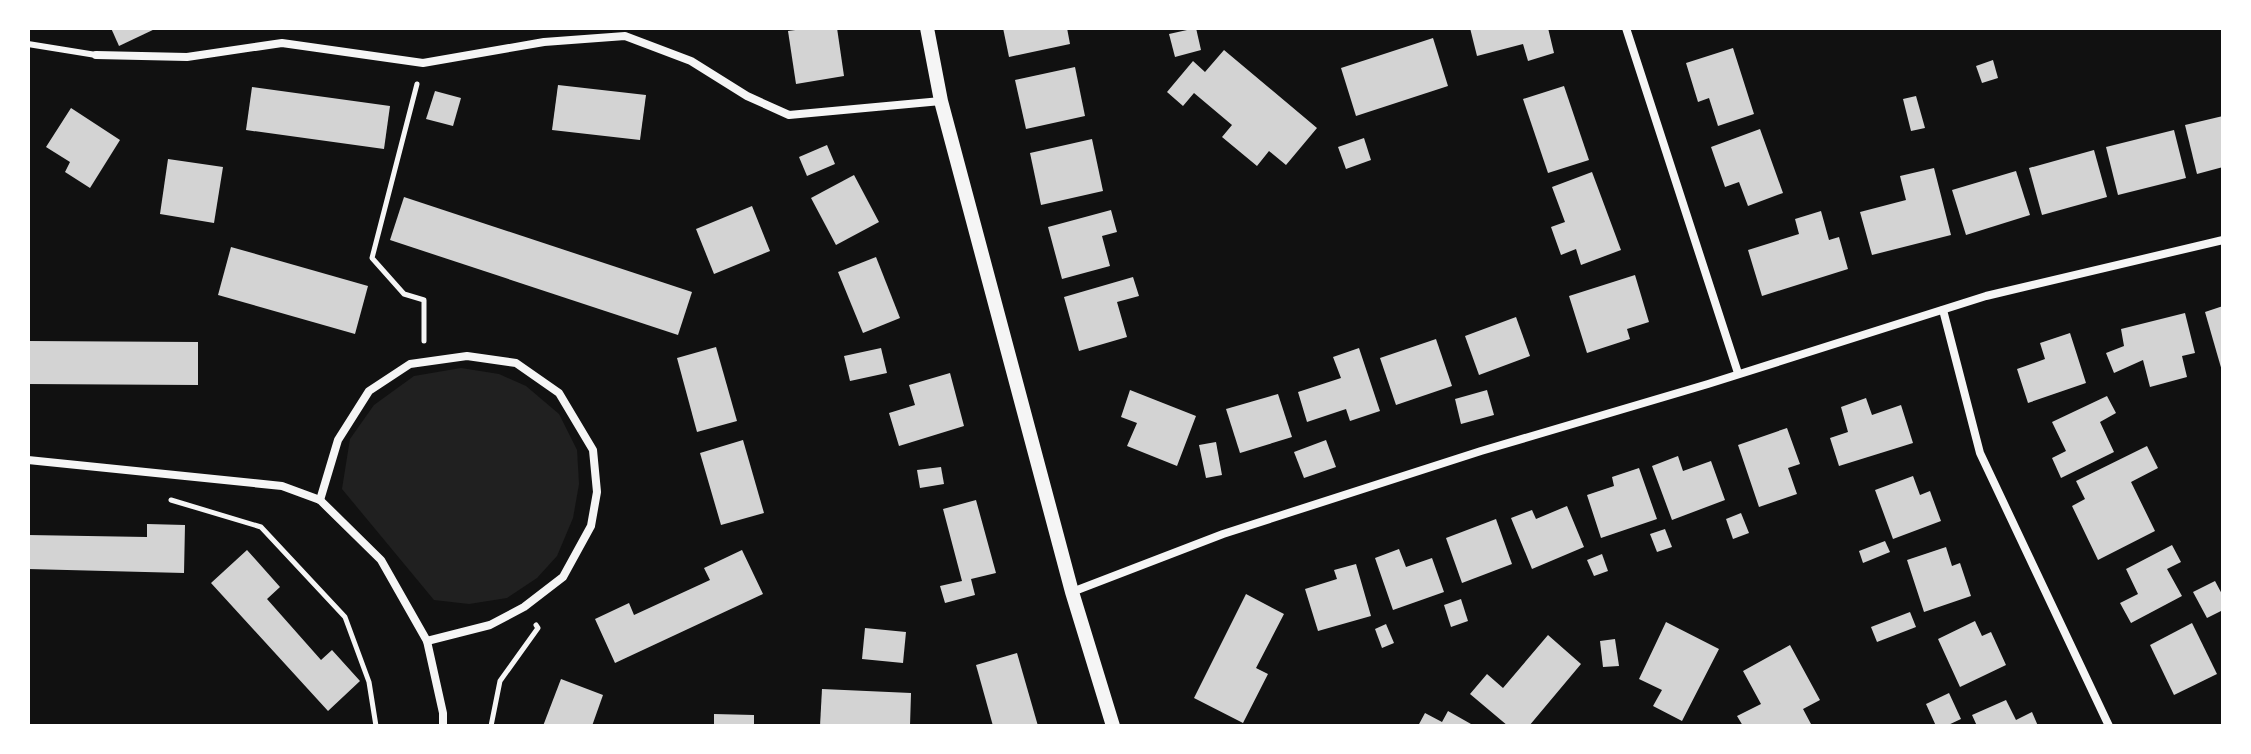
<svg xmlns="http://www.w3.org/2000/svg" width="2251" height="754" font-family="'Public Sans',sans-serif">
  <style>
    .green { fill: #202020 }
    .building { fill: #d3d3d3 }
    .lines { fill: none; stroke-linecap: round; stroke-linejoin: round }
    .path { stroke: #f5f5f5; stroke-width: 5 }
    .service { stroke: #f5f5f5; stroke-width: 6 }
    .minor { stroke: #f5f5f5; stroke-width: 8 }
    .tertiary { stroke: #f5f5f5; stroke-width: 14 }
  </style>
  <rect width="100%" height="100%" fill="#111"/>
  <polygon class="green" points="461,368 499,374 526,386 559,414 577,450 579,484 573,518 557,556 537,578 507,598 469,604 434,600 342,489 350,439 374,405 414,376"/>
  <g class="building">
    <polygon points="111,28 157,28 119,46"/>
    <polygon points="810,28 837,28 844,76 796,84 788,31"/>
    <polygon points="1003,28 1067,28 1070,44 1009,57"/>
    <polygon points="1196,28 1201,50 1175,57 1169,34"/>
    <polygon points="1470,28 1548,28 1554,53 1528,61 1523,44 1477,56"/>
    <polygon points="1433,38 1448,86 1356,116 1341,68"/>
    <polygon points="1733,48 1754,114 1718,126 1709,98 1698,102 1686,63"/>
    <polygon points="1224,50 1317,128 1286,165 1269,151 1257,166 1222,137 1232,125 1194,93 1183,106 1167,92 1193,61 1205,72"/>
    <polygon points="1993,60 1998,78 1982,83 1976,66"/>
    <polygon points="1075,67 1085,116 1026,129 1015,80"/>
    <polygon points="558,85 646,95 640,140 552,130"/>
    <polygon points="1564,86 1589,160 1548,173 1523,99"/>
    <polygon points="252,87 390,106 384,149 246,130"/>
    <polygon points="435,91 461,98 453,126 426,119"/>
    <polygon points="1916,96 1925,128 1911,131 1903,99"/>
    <polygon points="71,108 120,140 90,188 65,172 70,162 46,147"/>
    <polygon points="2223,116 2223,167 2197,174 2185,125"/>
    <polygon points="1760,129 1783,193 1748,206 1739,182 1725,187 1711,147"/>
    <polygon points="2174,130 2186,178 2118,195 2106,147"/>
    <polygon points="1364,138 1371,160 1346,169 1338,147"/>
    <polygon points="1092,139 1103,191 1041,205 1030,153"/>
    <polygon points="827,145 835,164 807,176 799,157"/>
    <polygon points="2094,150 2107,197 2042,215 2029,168"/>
    <polygon points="168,159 223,167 214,223 160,214"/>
    <polygon points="1934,168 1951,235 1872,255 1860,212 1906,200 1900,176"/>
    <polygon points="2016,171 2030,215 1966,235 1952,190"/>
    <polygon points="1592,172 1621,250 1581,265 1576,249 1561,255 1551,227 1565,222 1552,187"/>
    <polygon points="854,175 879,222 836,245 811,198"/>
    <polygon points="404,197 692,292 678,335 390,240"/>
    <polygon points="752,206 770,251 714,274 696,229"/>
    <polygon points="1111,210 1117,232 1102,236 1110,266 1062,279 1048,227"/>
    <polygon points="1821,211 1829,240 1839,237 1848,269 1762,296 1748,250 1799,234 1795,219"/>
    <polygon points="231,247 368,286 355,334 218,295"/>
    <polygon points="876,257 900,318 863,333 838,272"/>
    <polygon points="1635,275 1649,322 1627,329 1630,339 1587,353 1569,296"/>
    <polygon points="1133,277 1139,296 1117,302 1127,337 1079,351 1064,297"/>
    <polygon points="2223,306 2223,371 2222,371 2205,312"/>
    <polygon points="2185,313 2195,353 2182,356 2187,377 2150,387 2143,360 2114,373 2106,353 2124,346 2121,329"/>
    <polygon points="1516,317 1530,356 1479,375 1465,336"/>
    <polygon points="2070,333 2086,383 2028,403 2017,369 2045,359 2040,343"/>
    <polygon points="1436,339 1452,386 1396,405 1380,358"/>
    <polygon points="28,341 198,342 198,385 28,384"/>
    <polygon points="716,347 737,421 697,432 677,358"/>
    <polygon points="881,348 887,373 850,381 844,356"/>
    <polygon points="1359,348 1380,411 1350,421 1346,409 1307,422 1298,392 1341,378 1333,357"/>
    <polygon points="950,373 964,426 899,446 889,413 915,405 909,385"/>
    <polygon points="1130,390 1196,416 1177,466 1127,446 1137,423 1121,417"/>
    <polygon points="1487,390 1494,415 1461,424 1455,399"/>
    <polygon points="1278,394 1292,437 1240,453 1226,409"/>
    <polygon points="2107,396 2116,413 2100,422 2114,452 2061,478 2052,458 2066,451 2052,422"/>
    <polygon points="1866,398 1872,415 1901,405 1913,443 1839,466 1830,438 1848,432 1841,407"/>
    <polygon points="1787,428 1800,464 1788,468 1797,494 1759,507 1738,445"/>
    <polygon points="743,440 764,513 721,525 700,453"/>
    <polygon points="1326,440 1336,467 1304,478 1294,452"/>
    <polygon points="1216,442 1222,475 1206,478 1199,445"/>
    <polygon points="2147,446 2158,468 2131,482 2155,531 2098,560 2072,506 2085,499 2076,481"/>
    <polygon points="1678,456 1683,471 1711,461 1725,500 1672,520 1652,466"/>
    <polygon points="941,467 944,484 920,488 917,470"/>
    <polygon points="1639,468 1657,519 1601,538 1587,495 1614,486 1612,477"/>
    <polygon points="1913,476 1920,495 1930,491 1941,521 1893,539 1875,490"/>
    <polygon points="976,500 996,573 971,579 975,595 945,603 940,586 962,581 943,509"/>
    <polygon points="1567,506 1584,547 1532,569 1511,518 1532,510 1536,519"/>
    <polygon points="1741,513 1749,533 1733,539 1726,519"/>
    <polygon points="1496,519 1512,564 1462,583 1446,538"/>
    <polygon points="147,524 185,525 184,573 28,569 28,535 147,537"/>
    <polygon points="1665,529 1672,547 1657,552 1650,534"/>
    <polygon points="1885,541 1890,552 1863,563 1859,551"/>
    <polygon points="2172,545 2181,562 2167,569 2182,596 2131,623 2120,603 2138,594 2126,569"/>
    <polygon points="1946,547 1952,566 1960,563 1971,596 1924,612 1907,560"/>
    <polygon points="1399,549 1406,567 1432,558 1444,592 1393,610 1375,558"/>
    <polygon points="247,550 280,587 267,599 321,660 332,650 360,681 328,711 211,583"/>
    <polygon points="742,550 763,594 615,663 595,619 629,603 634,615 710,580 704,568"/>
    <polygon points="1602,554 1608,571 1594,576 1587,560"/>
    <polygon points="1356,564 1371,616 1318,631 1305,589 1337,579 1334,570"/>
    <polygon points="2215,581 2223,596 2223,610 2207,618 2193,592"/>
    <polygon points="1246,594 1284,614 1256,668 1268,674 1243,723 1194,698"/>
    <polygon points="1461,599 1468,621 1451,627 1444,605"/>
    <polygon points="1910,612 1916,627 1877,642 1871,627"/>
    <polygon points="1975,621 1982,636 1991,632 2006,665 1960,687 1938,639"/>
    <polygon points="1666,622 1719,649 1682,721 1653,706 1662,690 1639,679"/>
    <polygon points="2192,623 2217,674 2174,695 2150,645"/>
    <polygon points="1386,624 1394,643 1382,648 1375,629"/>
    <polygon points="865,628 906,632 903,663 862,659"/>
    <polygon points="1548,635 1581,664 1529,726 1508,726 1470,694 1487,674 1503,688"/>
    <polygon points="1615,639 1619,666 1603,667 1600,641"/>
    <polygon points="1790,645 1820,700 1803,709 1811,724 1808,726 1743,726 1737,716 1761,704 1743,671"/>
    <polygon points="1017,653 1038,726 993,726 976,665"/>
    <polygon points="561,679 603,695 592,726 543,726"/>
    <polygon points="822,689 911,693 910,726 820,726"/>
    <polygon points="1949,693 1961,719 1946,726 1936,726 1926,704"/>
    <polygon points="2006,700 2016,720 2032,712 2038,726 1977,726 1972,715"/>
    <polygon points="1448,711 1471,724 1470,726 1418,726 1425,713 1442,722"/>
    <polygon points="714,714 754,715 754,726 714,726"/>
  </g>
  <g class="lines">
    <g class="path">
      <polyline points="417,84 372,258 404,294 424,300 424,341"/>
      <polyline points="171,500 261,527 345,617 369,682 376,726"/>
      <polyline points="491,726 500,681 538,628 536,625"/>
    </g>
    <polyline class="service" points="28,44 96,55"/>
    <g class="minor">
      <polyline points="1626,28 1738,373"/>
      <polyline points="96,55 187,57 282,43 423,63 544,42 625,36 691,61 747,96 789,115 941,101"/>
      <polyline points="1943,310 1980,453 2109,726"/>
      <polyline points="28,460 282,486 320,500 381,560 427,641 443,713 443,726"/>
      <polyline points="320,500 338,440 369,391 410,364 467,356 516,363 559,393 593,450 597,492 591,526 563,577 524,607 490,625 427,641"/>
      <polyline points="1072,592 1223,534 1481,451 1708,384 1986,296 2223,240"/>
    </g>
    <polyline class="tertiary" points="927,28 941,101 1072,592 1113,726"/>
  </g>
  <rect width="2251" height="754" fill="none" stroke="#ffffff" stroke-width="60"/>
</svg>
